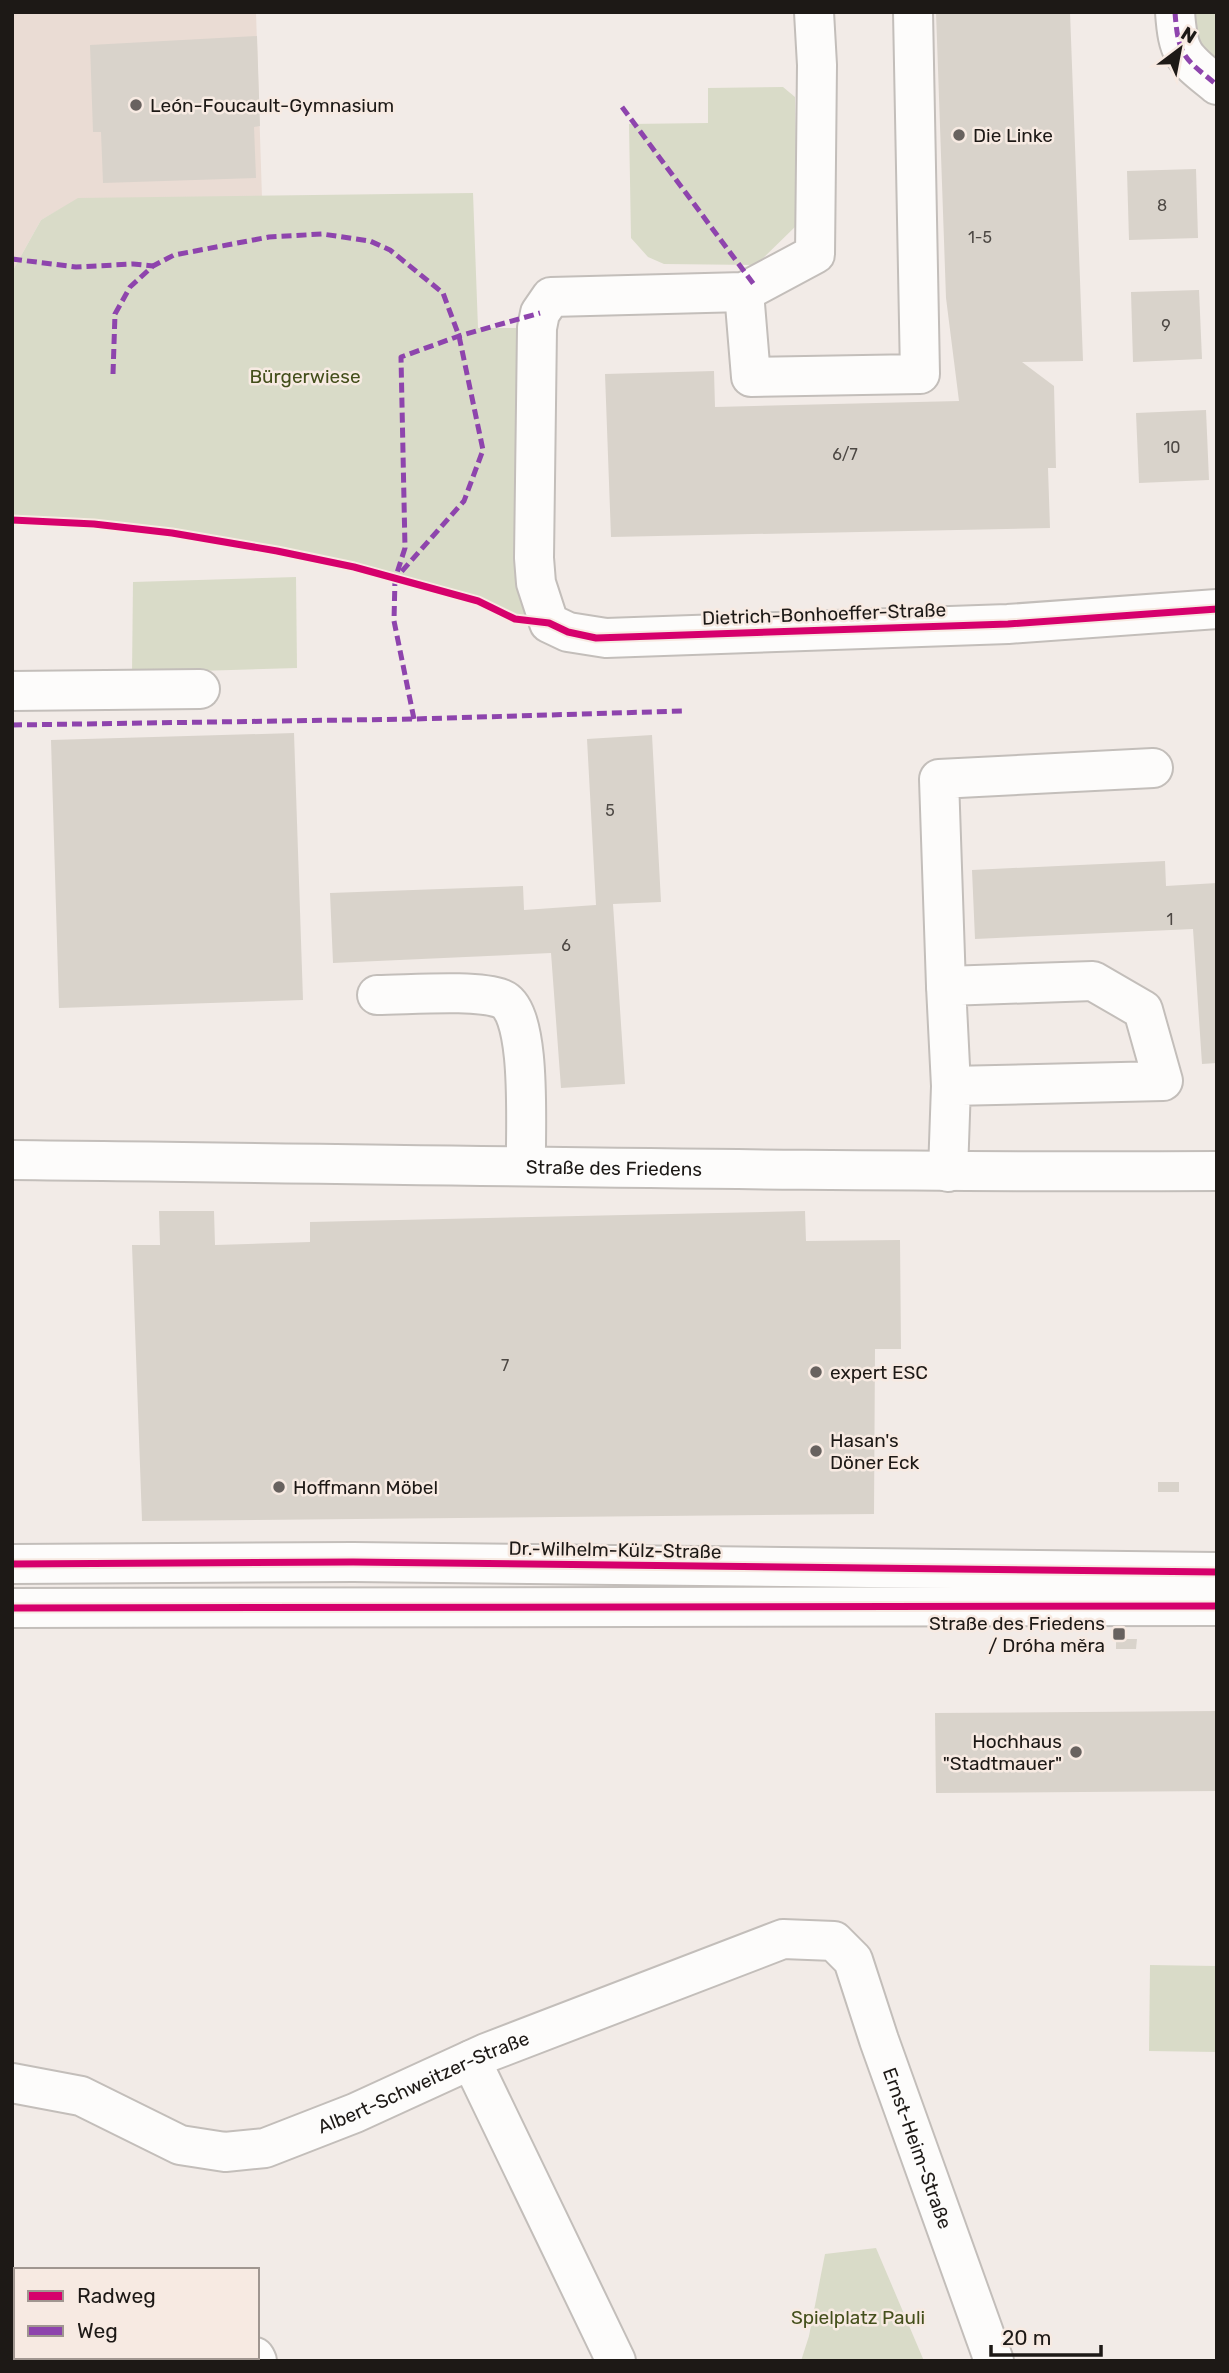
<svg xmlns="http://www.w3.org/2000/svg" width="1229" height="2373" font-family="Rubik,sans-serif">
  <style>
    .built { fill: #eadcd4 }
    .green { fill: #d9dbc8 }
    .building { fill: #d9d3cb }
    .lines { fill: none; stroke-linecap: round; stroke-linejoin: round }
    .minor-casing { stroke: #c3beba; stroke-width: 42 }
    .minor { stroke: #fdfcfb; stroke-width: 38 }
    .quiet { stroke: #8e44ad; stroke-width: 5; stroke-dasharray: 10 5; stroke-linecap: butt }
    .cycleway-casing { stroke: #f7eae2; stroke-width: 11 }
    .cycleway { stroke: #d6006c; stroke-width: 7 }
    .poi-dot { fill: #68625f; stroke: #f7eae2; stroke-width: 2.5 }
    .labels { text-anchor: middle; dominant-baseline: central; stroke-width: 5; stroke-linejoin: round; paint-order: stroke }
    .number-label { font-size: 16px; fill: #4d4844 }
    .poi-label { font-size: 19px; fill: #1d1916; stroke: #f7eae2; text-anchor: start }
    .park-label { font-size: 19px; fill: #444f1b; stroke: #f7eae2 }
    .street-label { font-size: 19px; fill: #1d1916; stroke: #f7eae2 }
  </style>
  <rect width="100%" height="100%" fill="#f2ebe7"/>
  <polygon class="built" points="12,12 256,12 262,198 78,199 41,220 12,272"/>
  <g class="green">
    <polygon points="1175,12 1217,12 1217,85"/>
    <polygon points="783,87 795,97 797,225 756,265 664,264 648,257 631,238 629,124 708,123 708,88"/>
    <polygon points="473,193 478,328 537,328 549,623 515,619 478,601 354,567 277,551 172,533 94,524 12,520 12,272 41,220 78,198"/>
    <polygon points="296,577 297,668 132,673 133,582"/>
    <polygon points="1150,1965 1217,1966 1217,2052 1149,2051"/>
    <polygon points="876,2248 924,2361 801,2361 809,2336 825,2254"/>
  </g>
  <g class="building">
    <polygon points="936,12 1070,12 1083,361 1022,362 1054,386 1056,468 1048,468 1050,528 611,537 605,374 714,371 715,407 959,401 946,298"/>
    <polygon points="257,36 260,126 254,127 256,178 103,183 101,132 93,132 90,45"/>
    <polygon points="1196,169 1198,238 1129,240 1127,171"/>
    <polygon points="1199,290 1202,359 1133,362 1131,292"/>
    <polygon points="1206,410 1209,480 1139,483 1136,413"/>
    <polygon points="294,733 303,1000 59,1008 51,740"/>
    <polygon points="652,735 661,902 613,904 625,1084 561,1088 551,953 333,963 330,893 523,886 524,910 596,905 587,739"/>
    <polygon points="1165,861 1166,886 1217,883 1217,1063 1202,1064 1193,929 975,939 972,870"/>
    <polygon points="159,1211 214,1211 215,1245 310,1242 310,1222 805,1211 806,1241 900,1240 901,1349 875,1349 874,1514 142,1521 132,1245 160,1245"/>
    <rect x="1158" y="1482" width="21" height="10"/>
    <polygon points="1116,1639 1137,1639 1136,1649 1116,1649"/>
    <polygon points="1217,1711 1217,1791 936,1793 935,1713"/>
    <polygon points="100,2357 159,2357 161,2361 94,2361"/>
  </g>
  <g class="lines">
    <defs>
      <g id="minor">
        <polyline points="814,12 817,65 815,254 744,292 551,297 540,313 537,328 534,558 536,583 549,623 568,632 606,638 1008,624 1217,609"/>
        <path d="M1175,12C1178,56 1184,58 1217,85"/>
        <polyline points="744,292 751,377 920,374 913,12"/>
        <polyline points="12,691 200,689"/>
        <polyline points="946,986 939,779 1153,768"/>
        <path d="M377,995C408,995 476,989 502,999C533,1012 525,1132 526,1165"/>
        <path id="s1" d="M12,1160C414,1164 815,1173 1217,1171"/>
        <polyline points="948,1172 951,1086 1163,1081 1143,1010 1093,981 946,986 951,1086"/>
        <polyline points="12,1564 353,1562 1217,1572"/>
        <polyline points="12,1608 1217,1606"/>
        <polyline points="471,2060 616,2361"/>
        <path id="s2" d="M12,2083L81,2096L180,2145L225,2152L265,2148L355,2113L486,2053L783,1939L834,1941L853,1960L879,2040L994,2361"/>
        <polyline points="255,2357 257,2361"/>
      </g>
    </defs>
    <use href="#minor" class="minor-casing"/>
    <use href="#minor" class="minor"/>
    <g class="quiet">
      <path d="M1175,12C1178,56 1184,58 1217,85"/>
      <polyline points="622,107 755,286"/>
      <polyline points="12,259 76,267 133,264 153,266"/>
      <polyline points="113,374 115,314 130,287 153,266 174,255 269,237 322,234 370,241 390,250 443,293 459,336 483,450 464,501 395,579"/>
      <polyline points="414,719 394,621 395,579 405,548 401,357 459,336 540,313"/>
      <polyline points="12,725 414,719 682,711"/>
    </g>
    <defs>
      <g id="cycleway">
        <polyline points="12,520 94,524 172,533 277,551 354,567 478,601 515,619 549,623 568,632 596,638 1008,624 1217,609"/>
        <polyline points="12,1564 353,1562 1217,1572"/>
        <polyline points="12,1608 1217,1606"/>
      </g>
    </defs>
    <use href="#cycleway" class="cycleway-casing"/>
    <use href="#cycleway" class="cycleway"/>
  </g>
  <g class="poi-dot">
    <circle cx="136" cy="105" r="7"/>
    <circle cx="959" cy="135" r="7"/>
    <circle cx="816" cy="1372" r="7"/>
    <circle cx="816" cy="1451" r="7"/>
    <circle cx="279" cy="1487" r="7"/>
    <rect x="1112" y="1627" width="14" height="14" rx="3.5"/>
    <circle cx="1076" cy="1752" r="7"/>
  </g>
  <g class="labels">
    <g class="number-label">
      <text x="1162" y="205">8</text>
      <text x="980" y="237">1-5</text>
      <text x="1166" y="325">9</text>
      <text x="1172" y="447">10</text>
      <text x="845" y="454">6/7</text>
      <text x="610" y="810">5</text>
      <text x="1170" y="919">1</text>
      <text x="566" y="945">6</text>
      <text x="505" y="1365">7</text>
    </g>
    <g class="poi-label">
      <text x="150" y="105">León-Foucault-Gymnasium</text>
      <text x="973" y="135">Die Linke</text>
      <text x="830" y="1372">expert ESC</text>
      <text x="830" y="1440">Hasan's<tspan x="830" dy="22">Döner Eck</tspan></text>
      <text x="293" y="1487">Hoffmann Möbel</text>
      <text x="1105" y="1623" text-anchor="end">Straße des Friedens<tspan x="1105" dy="22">/ Dróha měra</tspan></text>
      <text x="1062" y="1741" text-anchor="end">Hochhaus<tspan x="1062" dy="22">"Stadtmauer"</tspan></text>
    </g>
    <g class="park-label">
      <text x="305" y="376">Bürgerwiese</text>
      <text x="858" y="2317">Spielplatz Pauli</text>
    </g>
    <g class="street-label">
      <text transform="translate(824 614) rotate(-2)">Dietrich-Bonhoeffer-Straße</text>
      <text stroke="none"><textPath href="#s1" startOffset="602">Straße des Friedens</textPath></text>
      <text transform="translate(615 1550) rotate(1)">Dr.-Wilhelm-Külz-Straße</text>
      <text stroke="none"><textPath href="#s2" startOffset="438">Albert-Schweitzer-Straße</textPath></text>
      <text stroke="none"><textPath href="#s2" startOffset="1102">Ernst-Heim-Straße</textPath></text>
    </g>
  </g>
  <rect width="1229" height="2373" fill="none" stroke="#1d1916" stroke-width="28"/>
  <rect x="14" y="2268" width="245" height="91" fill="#f7eae2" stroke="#a09690" stroke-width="2"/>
  <rect x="28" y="2291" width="35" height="10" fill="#d6006c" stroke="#a09690" stroke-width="2"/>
  <text x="77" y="2303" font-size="21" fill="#1d1916">Radweg</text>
  <rect x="28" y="2326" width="35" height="10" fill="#8e44ad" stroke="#a09690" stroke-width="2"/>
  <text x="77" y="2338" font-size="21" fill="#1d1916">Weg</text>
  <g transform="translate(1180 49) rotate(32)" stroke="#f7eae2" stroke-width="5" paint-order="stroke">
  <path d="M0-5L12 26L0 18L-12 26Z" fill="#1d1916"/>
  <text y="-10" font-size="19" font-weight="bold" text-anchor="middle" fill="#1d1916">N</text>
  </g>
  <path d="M991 2345v10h110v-10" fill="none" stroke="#1d1916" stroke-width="3.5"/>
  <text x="1002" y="2345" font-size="21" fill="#1d1916" stroke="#f7eae2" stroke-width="5" paint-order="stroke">20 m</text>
</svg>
